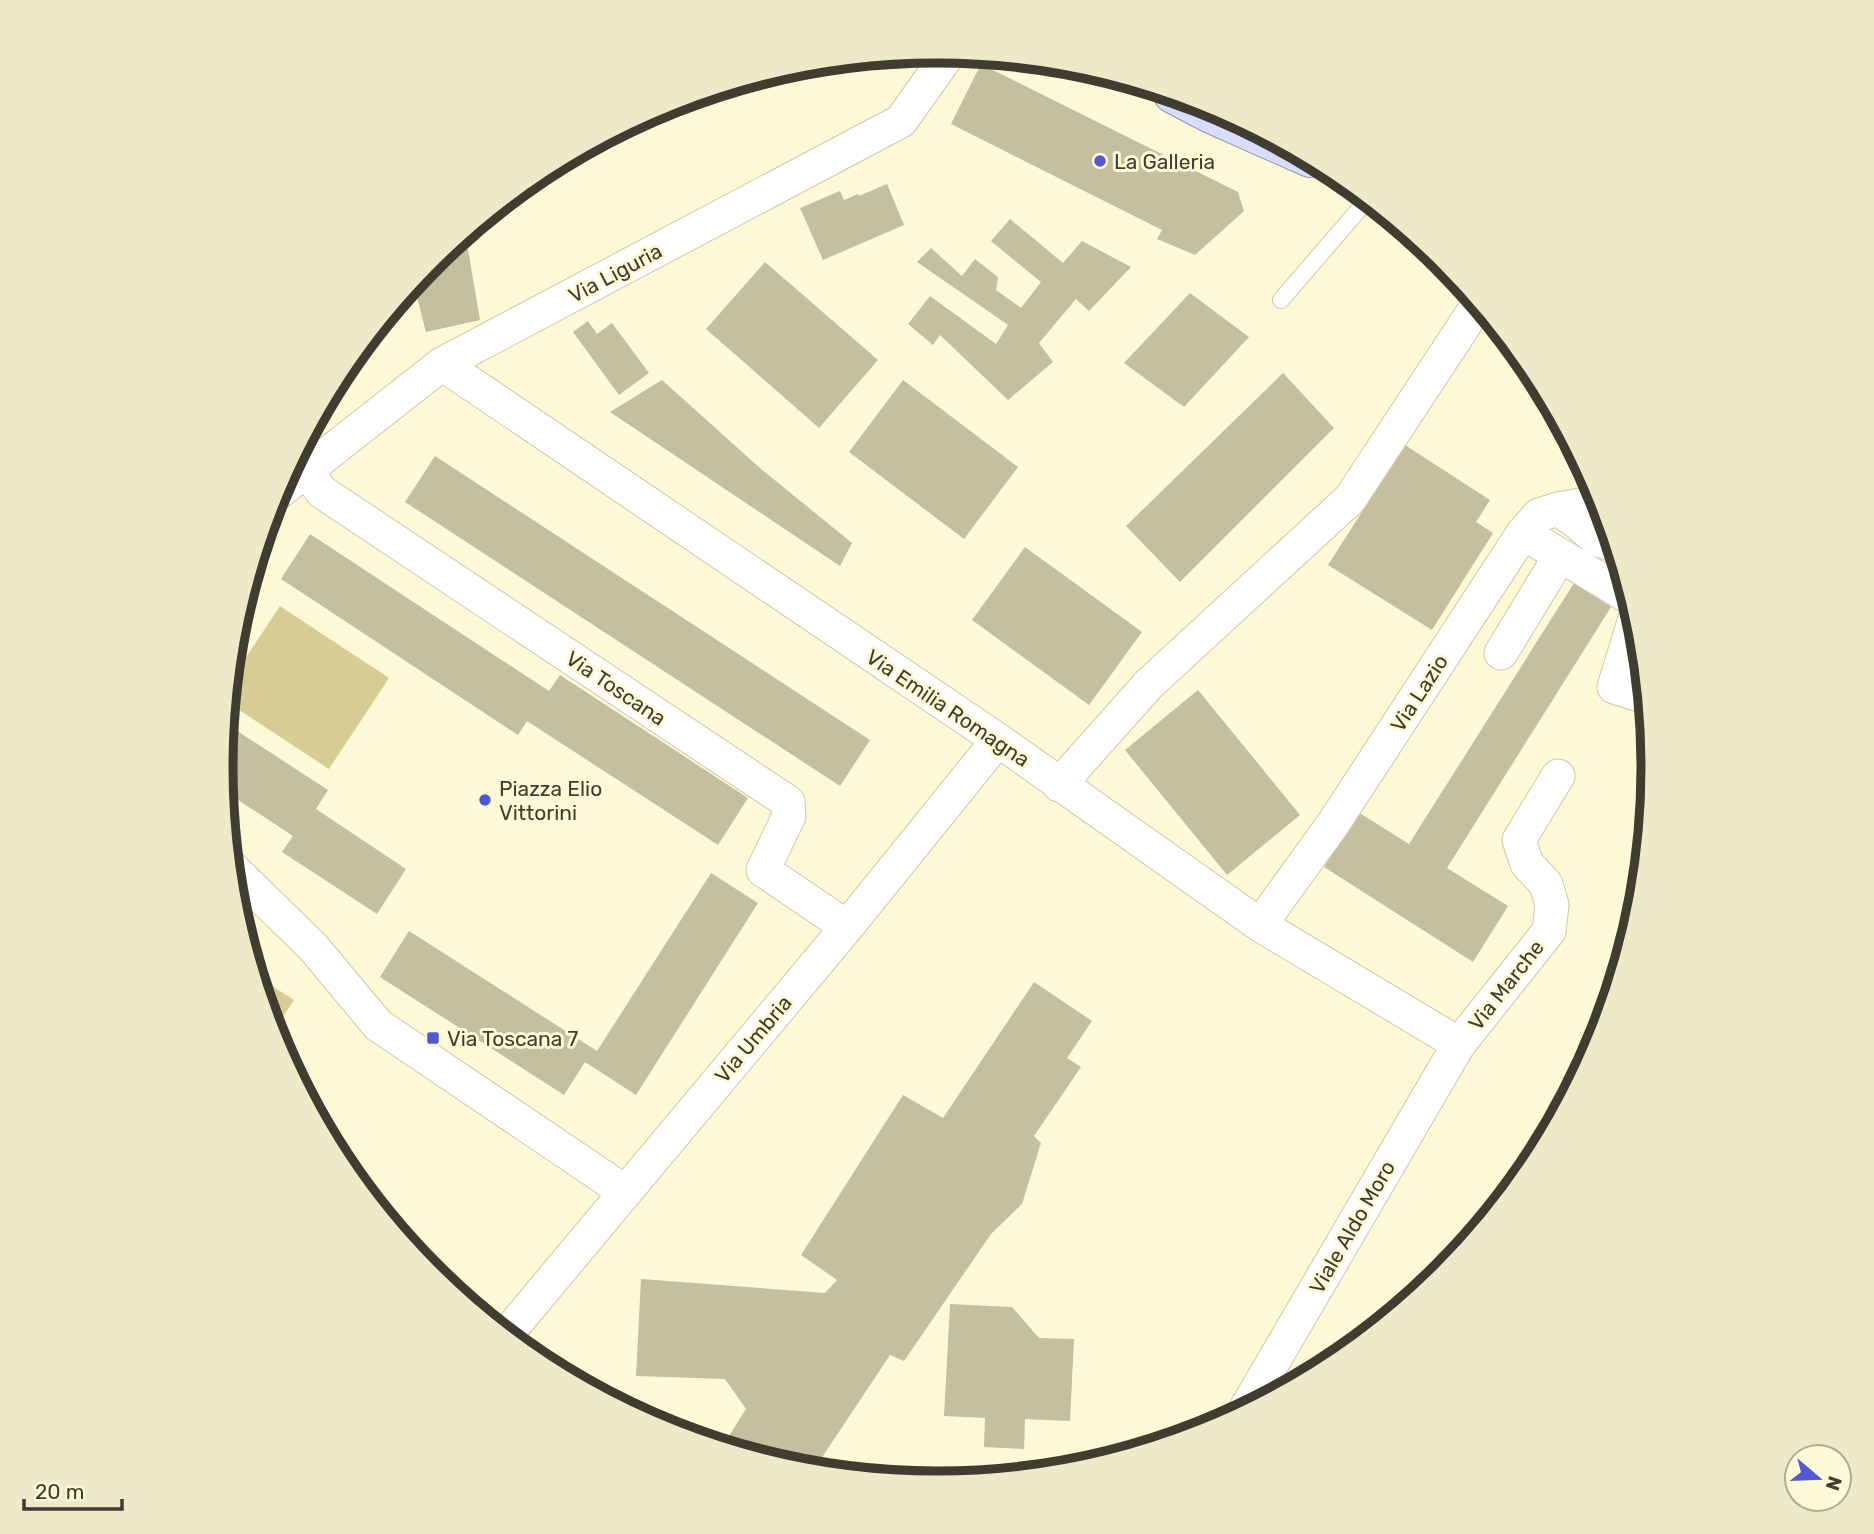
<svg xmlns="http://www.w3.org/2000/svg" width="1874" height="1534" font-family="Rubik,sans-serif">
  <style>
    .green { fill: #d7cd94 }
    .building { fill: #c4bf9e }
    .lines { fill: none; stroke-linecap: round; stroke-linejoin: round }
    .lane-casing { stroke: #cdc8a7; stroke-width: 18 }
    .street-casing { stroke: #cdc8a7; stroke-width: 35 }
    .primary-casing { stroke: #9096b5; stroke-width: 40 }
    .lane { stroke: #fff; stroke-width: 16 }
    .street { stroke: #fff; stroke-width: 33 }
    .primary { stroke: #d6ddfe; stroke-width: 38 }
    .poi-dot { fill: #5259cf; stroke: #fdf8d6; stroke-width: 2.5 }
    .labels { text-anchor: middle; dominant-baseline: central; stroke-width: 6; stroke-linejoin: round; paint-order: stroke }
    .poi-label { font-size: 21px; fill: #3f3d30; stroke: #fdf8d6; text-anchor: start }
    .street-label { font-size: 21px; fill: #3f3d30; stroke: #fdf8d6 }
    .rim { fill: none; stroke: #3f3d30; stroke-width: 9 }
  </style>
  <rect width="100%" height="100%" fill="#fdf8d6"/>
  <g class="green">
    <polygon points="280,606 389,678 329,769 227,702 229,683"/>
    <polygon points="255,975 294,1000 273,1032"/>
  </g>
  <g class="building">
    <polygon points="981,64 1238,192 1244,211 1195,255 1157,239 1162,230 951,124"/>
    <polygon points="887,184 904,225 823,260 800,208 840,191 844,200 858,194 859,196"/>
    <polygon points="1010,219 1063,263 1082,241 1131,267 1089,311 1076,299 1039,343 1053,362 1008,400 940,335 933,345 908,324 930,296 996,344 1008,325 917,262 931,248 962,276 975,259 998,277 996,290 1021,308 1041,282 991,241"/>
    <polygon points="465,232 480,320 426,332 413,282 431,260"/>
    <polygon points="765,262 878,360 819,428 706,329"/>
    <polygon points="1190,293 1249,337 1184,407 1124,363"/>
    <polygon points="588,321 597,334 612,323 649,373 619,395 573,332"/>
    <polygon points="1283,373 1334,428 1180,582 1126,526"/>
    <polygon points="662,380 761,469 852,543 840,566 610,412"/>
    <polygon points="903,380 1018,467 964,539 849,452"/>
    <polygon points="1405,445 1490,500 1476,522 1493,533 1432,630 1328,565"/>
    <polygon points="435,456 870,740 840,786 405,502"/>
    <polygon points="310,534 549,691 560,675 748,798 718,845 527,721 518,735 281,579"/>
    <polygon points="1025,547 1142,632 1089,705 972,620"/>
    <polygon points="1574,583 1611,607 1447,868 1508,906 1473,962 1324,867 1358,812 1409,844"/>
    <polygon points="1198,690 1300,815 1227,875 1125,750"/>
    <polygon points="225,723 328,790 316,809 406,869 377,914 282,852 293,836 223,790 221,767"/>
    <polygon points="711,873 758,903 636,1095 585,1062 564,1095 380,977 409,931 597,1051"/>
    <polygon points="1034,982 1092,1021 1067,1058 1081,1067 1034,1136 1041,1143 1022,1204 991,1234 904,1361 890,1355 813,1471 797,1469 722,1447 746,1409 725,1379 636,1376 641,1279 825,1293 837,1280 801,1255 903,1095 943,1118"/>
    <polygon points="950,1304 1012,1307 1039,1338 1074,1339 1070,1421 1025,1419 1024,1449 984,1447 985,1418 944,1416"/>
  </g>
  <g class="lines">
    <defs>
      <polyline id="lane" points="1281,300 1368,199"/>
      <g id="street">
        <polyline points="442,364 998,740 1260,925 1459,1044"/>
        <polyline points="306,471 322,492 788,802 789,816 763,870 847,927"/>
        <polyline points="275,495 442,364 901,121 950,52"/>
        <polyline points="1558,509 1578,523 1596,539 1614,545"/>
        <polyline points="1523,533 1631,598"/>
        <polyline points="1636,615 1614,687 1646,697"/>
        <polyline points="1501,653 1560,556"/>
        <polyline points="1059,785 1149,684 1350,499 1479,303"/>
        <polyline points="231,867 313,947 378,1025 624,1191"/>
        <polyline points="1260,925 1333,824 1523,533 1539,515 1558,509 1586,504 1604,509"/>
        <polyline points="506,1335 847,927 998,740"/>
        <polyline points="1245,1410 1459,1044 1549,931 1552,905 1546,884 1527,864 1519,840 1558,776"/>
      </g>
      <polyline id="primary" points="1173,94 1211,114 1310,158"/>
    </defs>
    <use href="#lane" class="lane-casing"/>
    <use href="#street" class="street-casing"/>
    <use href="#primary" class="primary-casing"/>
    <use href="#lane" class="lane"/>
    <use href="#street" class="street"/>
    <use href="#primary" class="primary"/>
  </g>
  <g class="poi-dot">
    <circle cx="1100" cy="161" r="7"/>
    <circle cx="485" cy="800" r="7"/>
    <rect x="426" y="1031" width="14" height="14" rx="3.5"/>
  </g>
  <g class="labels">
    <g class="poi-label">
      <text x="1114" y="161">La Galleria</text>
      <text x="499" y="788">Piazza Elio<tspan x="499" dy="24">Vittorini</tspan></text>
      <text x="447" y="1038">Via Toscana 7</text>
    </g>
    <g class="street-label">
      <text transform="translate(615 273) rotate(-28)">Via Liguria</text>
      <text transform="translate(616 688) rotate(34)">Via Toscana</text>
      <text transform="translate(1419 693) rotate(-57)">Via Lazio</text>
      <text transform="translate(948 708) rotate(34)">Via Emilia Romagna</text>
      <text transform="translate(1506 985) rotate(-52)">Via Marche</text>
      <text transform="translate(753 1039) rotate(-50)">Via Umbria</text>
      <text transform="translate(1352 1227) rotate(-60)">Viale Aldo Moro</text>
    </g>
  </g>
  <path d="M0 0H1874V1534H0ZM233 767a704 704 0 1 1 1408 0a704 704 0 1 1-1408 0Z" fill="#eee9c9" fill-rule="evenodd"/>
  <path class="rim" d="M233 767a704 704 0 1 1 1408 0a704 704 0 1 1-1408 0Z"/>
  <g transform="translate(1818 1478) rotate(109)"><circle r="33" fill="#fdf8d6" stroke="#b1ad94" stroke-width="2"/>
  <path d="M0-5L12 26L0 18L-12 26Z" fill="#5259cf"/>
  <text y="-10" font-size="19" font-weight="bold" text-anchor="middle" fill="#3f3d30">N</text>
  </g>
  <path d="M24 1499v10h98v-10" fill="none" stroke="#3f3d30" stroke-width="3.5"/>
  <text x="35" y="1499" font-size="21" fill="#3f3d30" stroke="#fdf8d6" stroke-width="5" paint-order="stroke">20 m</text>
</svg>
